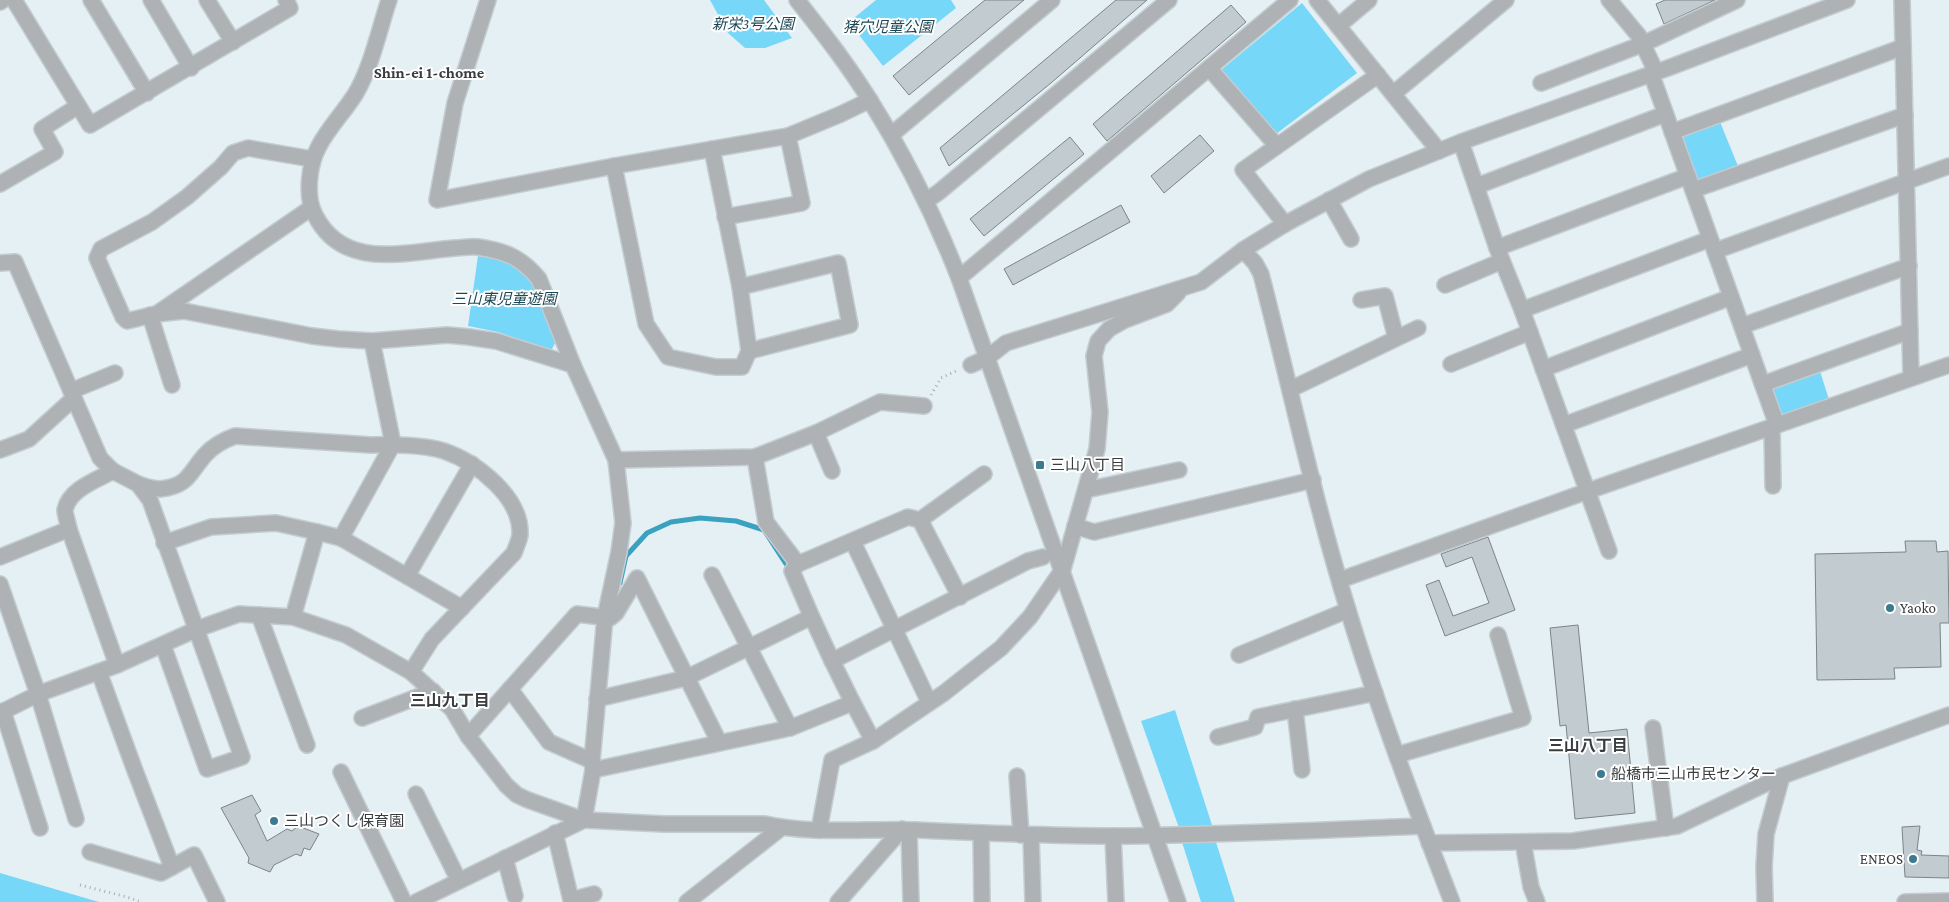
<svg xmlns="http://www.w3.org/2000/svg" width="1949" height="902" font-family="'Crimson Pro','Noto Sans JP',serif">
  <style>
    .green { fill: #77d7f8 }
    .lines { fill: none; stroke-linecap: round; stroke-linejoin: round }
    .stream { stroke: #3ba1c1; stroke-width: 5 }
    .building { fill: #c2ccd0; stroke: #7b8588 }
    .minor-casing { stroke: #c3ccd0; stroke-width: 18 }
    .path { stroke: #a6aeb1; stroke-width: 3; stroke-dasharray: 1 4; stroke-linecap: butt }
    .minor { stroke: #aeb2b4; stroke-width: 15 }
    .poi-dot { fill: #3b7a8f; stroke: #fff; stroke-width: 2 }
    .labels { text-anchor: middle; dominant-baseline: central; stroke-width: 4; stroke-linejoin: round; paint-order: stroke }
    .park-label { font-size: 15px; font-style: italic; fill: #1c4755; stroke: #fff }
    .poi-label { font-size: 15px; fill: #393d3f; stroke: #fff; text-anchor: start }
    .neighbourhood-label { font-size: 16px; font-weight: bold; fill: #393d3f; stroke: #fff }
  </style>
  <rect width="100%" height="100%" fill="#e5f0f4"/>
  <g class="green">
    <polygon points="710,0 764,0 792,38 765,48 745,48 728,33"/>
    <polygon points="876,0 951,0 956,8 883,66 849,22"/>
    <polygon points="1302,3 1357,73 1276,134 1221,70"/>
    <polygon points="1718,117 1740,171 1692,182 1680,131"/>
    <path d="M478,256C488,257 499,258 509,262C537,274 546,313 557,339L551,351L498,332L468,326Z"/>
    <polygon points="1819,368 1830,403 1785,419 1777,416 1771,385"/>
    <polygon points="1175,710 1212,825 1179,828 1141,721"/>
    <polygon points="1181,839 1215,839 1235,902 1201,902"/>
    <polygon points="0,873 99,902 0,902"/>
  </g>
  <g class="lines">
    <polyline class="stream" points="620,583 626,556 647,533 671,522 700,518 736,521 764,530 786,564"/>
  </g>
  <g class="building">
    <polygon points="985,0 1024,0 909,95 893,76"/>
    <polygon points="1116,0 1147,0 1051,83 949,166 940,148"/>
    <polygon points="1665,0 1715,0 1664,24 1656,4"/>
    <polygon points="1231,5 1246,22 1107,141 1093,124"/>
    <polygon points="1200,135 1214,151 1164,193 1151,176"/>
    <polygon points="1070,137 1084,154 984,236 970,219"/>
    <polygon points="1121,205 1130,222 1013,285 1004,269"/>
    <polygon points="1488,537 1515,610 1445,636 1426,585 1439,580 1453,616 1489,603 1472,557 1446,567 1441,554"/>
    <polygon points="1905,541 1936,541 1937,552 1948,551 1949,623 1940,623 1941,667 1894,668 1895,679 1817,680 1815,554 1906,552"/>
    <polygon points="1578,625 1589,733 1627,729 1635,813 1575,819 1566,725 1560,726 1550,628"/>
    <polygon points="252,795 261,811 255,815 267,841 287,829 292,831 298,826 319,834 310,850 304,848 301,856 296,854 274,865 270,872 248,863 249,858 221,808"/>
    <polygon points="1920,826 1917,850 1922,851 1921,855 1949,856 1949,878 1905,877 1902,827"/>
  </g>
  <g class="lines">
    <defs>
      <g id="minor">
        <polyline points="14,0 90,125 290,8 286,0"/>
        <polyline points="91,0 147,93"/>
        <polyline points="151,0 191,68"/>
        <polyline points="207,0 233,42"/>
        <path d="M389,0C379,30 372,65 356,93C345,111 329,127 319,146C309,164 305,196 315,215C343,271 405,252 455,248C462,248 470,246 478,247C505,251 521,257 539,279L573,365L616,460L623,523L619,552L605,617L592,761L593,770L584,820L416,902"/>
        <polyline points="488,0 455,103 437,200 614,166 788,136 841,114 870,100"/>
        <path d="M797,0C823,33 849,66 871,102C906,158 935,217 959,278L1178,902"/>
        <polyline points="1317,0 1439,151"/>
        <polyline points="1609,0 1639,36 1656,72"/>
        <polyline points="1902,0 1911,377"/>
        <polyline points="0,2 3,0"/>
        <polyline points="1338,26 1369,0"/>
        <polyline points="1209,68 1277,146"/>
        <polyline points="1651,73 1777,425"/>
        <polyline points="1541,83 1643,44 1737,0"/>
        <polyline points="1393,94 1506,0"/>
        <polyline points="1672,132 1903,47"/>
        <polyline points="891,135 1052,0"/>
        <polyline points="1461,142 1497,248 1522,310 1609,551"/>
        <polyline points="312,159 248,148 233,153 221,167 187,197 152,222 101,249 97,258 123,317 127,321 156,314 184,311 312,336 338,339 372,341 447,335 469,337 496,341 573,365"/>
        <polyline points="614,166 646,324 668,357 716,367 742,367 749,351 740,287 712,149"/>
        <polyline points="0,184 55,152 42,129 78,106"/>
        <polyline points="1477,186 1665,114"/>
        <polyline points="1693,190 1905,115"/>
        <polyline points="1329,200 1351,239"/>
        <polyline points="926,201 939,192 1169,0"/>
        <polyline points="725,217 802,203 788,136"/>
        <polyline points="1285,224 1243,170 1378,75"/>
        <polyline points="1497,248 1688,176"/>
        <path d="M1243,250L1255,263L1261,274C1290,386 1314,500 1348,610C1378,709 1415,806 1452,902"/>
        <polyline points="1715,251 1949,166"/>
        <polyline points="0,263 15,262 100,458 113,471 138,484 150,500 242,757 207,769 163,645"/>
        <polyline points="959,278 1290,0"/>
        <polyline points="1445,285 1502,261"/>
        <polyline points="740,287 838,263 850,325 749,351"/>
        <polyline points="1361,300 1385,296 1396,338"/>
        <polyline points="1522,310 1710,239"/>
        <polyline points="158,313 311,208"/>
        <polyline points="150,315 172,385"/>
        <polyline points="1742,326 1909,266"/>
        <polyline points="1451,364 1530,332"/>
        <polyline points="971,365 987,358 1006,343 1201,282 1243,250 1285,224 1369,179 1461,142 1668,68 1847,0"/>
        <polyline points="1543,369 1731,297"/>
        <polyline points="1763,384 1910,331"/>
        <polyline points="1291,389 1418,328"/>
        <polyline points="71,391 115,373"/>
        <polyline points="1564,425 1752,355"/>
        <polyline points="1772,427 1773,486"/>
        <polyline points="816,433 832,471"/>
        <polyline points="0,450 29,439 74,398"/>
        <polyline points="755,457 766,522 798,564 908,517 920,520 960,597"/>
        <polyline points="616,460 755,457 816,433 880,402 924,406"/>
        <path d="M113,471C97,480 69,489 65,510C65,515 68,523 69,529L117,665"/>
        <path d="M138,484C144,486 153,489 160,489C189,486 189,473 205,455C213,446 224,440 235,436L371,445C390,444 426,445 444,451C476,462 522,497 520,535C519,541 516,547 514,553L432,639L411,672"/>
        <polyline points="1086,490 1179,470"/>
        <polyline points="920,520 984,474"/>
        <polyline points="1075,526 1094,532 1313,480"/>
        <polyline points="341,538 393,444 372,341"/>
        <polyline points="853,542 929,702"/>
        <polyline points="164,543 211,527 276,523 317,532 341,538 462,608"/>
        <polyline points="0,557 69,529"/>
        <path d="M798,564L792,571C816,629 843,686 873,741"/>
        <polyline points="712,575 790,728"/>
        <polyline points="407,576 472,464"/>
        <polyline points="1340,580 1588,491 1949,365"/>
        <polyline points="0,584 38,694 76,819"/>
        <polyline points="259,615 307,745"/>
        <polyline points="293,617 317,532"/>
        <polyline points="1239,655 1348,610"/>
        <polyline points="832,661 1028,561 1043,557"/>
        <polyline points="99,672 134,768 172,867 194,855 217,902"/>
        <polyline points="510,689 549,742 592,761"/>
        <polyline points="597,699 686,678 811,617"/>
        <polyline points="1295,709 1302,770"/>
        <polyline points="3,711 40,828"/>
        <path d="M0,713L38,694L117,665L197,629L239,614L293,617L346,635L411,672L452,709L468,736L506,785L517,795L528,800L584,820L664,824H765C814,835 866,828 916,830C982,833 1047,836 1113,836C1216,835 1320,830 1423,826"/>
        <polyline points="362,718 433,691"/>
        <polyline points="1653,728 1666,828"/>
        <polyline points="468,736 577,614 610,618 616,613 637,578 719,742"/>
        <polyline points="1218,737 1255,727 1258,717 1375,693"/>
        <polyline points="1397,755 1523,718 1498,635"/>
        <polyline points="593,770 790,728 852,703"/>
        <polyline points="341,772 404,902"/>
        <polyline points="1017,776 1021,835"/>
        <polyline points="416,794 459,881"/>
        <polyline points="819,830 832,760 873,741 944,693 1001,648 1030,617 1063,569 1097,449 1100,412 1094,356 1098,341 1109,329 1125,320 1167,304 1178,293"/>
        <polyline points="909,830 911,902"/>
        <polyline points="555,833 571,900 594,894"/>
        <polyline points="981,833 982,902"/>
        <polyline points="1031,835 1033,902"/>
        <polyline points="1113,836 1116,902"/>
        <polyline points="1523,842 1531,887 1537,902"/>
        <polyline points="1429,843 1573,841 1677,826 1782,776 1949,715"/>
        <polyline points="90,852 161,873 172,867"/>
        <polyline points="505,858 515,896"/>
        <polyline points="687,902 781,828"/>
        <polyline points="838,902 902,829"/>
        <polyline points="1765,902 1764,867 1766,834 1782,776"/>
        <polyline points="1905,902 1949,901"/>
      </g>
    </defs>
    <use href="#minor" class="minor-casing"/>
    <g class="path">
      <polyline points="931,395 941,378 958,370"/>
      <polyline points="80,885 127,897 141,902"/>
    </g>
    <use href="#minor" class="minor"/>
  </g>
  <g class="poi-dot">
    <rect x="1035" y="460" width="10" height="10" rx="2.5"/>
    <circle cx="1890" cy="608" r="5"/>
    <circle cx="1601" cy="774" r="5"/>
    <circle cx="274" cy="821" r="5"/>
    <circle cx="1913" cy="859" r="5"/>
  </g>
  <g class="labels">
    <g class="park-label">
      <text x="753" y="24">新栄3号公園</text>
      <text x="888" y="27">猪穴児童公園</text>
      <text x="504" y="299">三山東児童遊園</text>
    </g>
    <g class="poi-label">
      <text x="1050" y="465">三山八丁目</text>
      <text x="1900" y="608">Yaoko</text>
      <text x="1611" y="774">船橋市三山市民センター</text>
      <text x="284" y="821">三山つくし保育園</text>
      <text x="1903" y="859" text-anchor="end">ENEOS</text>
    </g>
    <g class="neighbourhood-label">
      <text x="429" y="72">Shin-ei 1-chome</text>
      <text x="450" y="700">三山九丁目</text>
      <text x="1588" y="745">三山八丁目</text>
    </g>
  </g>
</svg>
